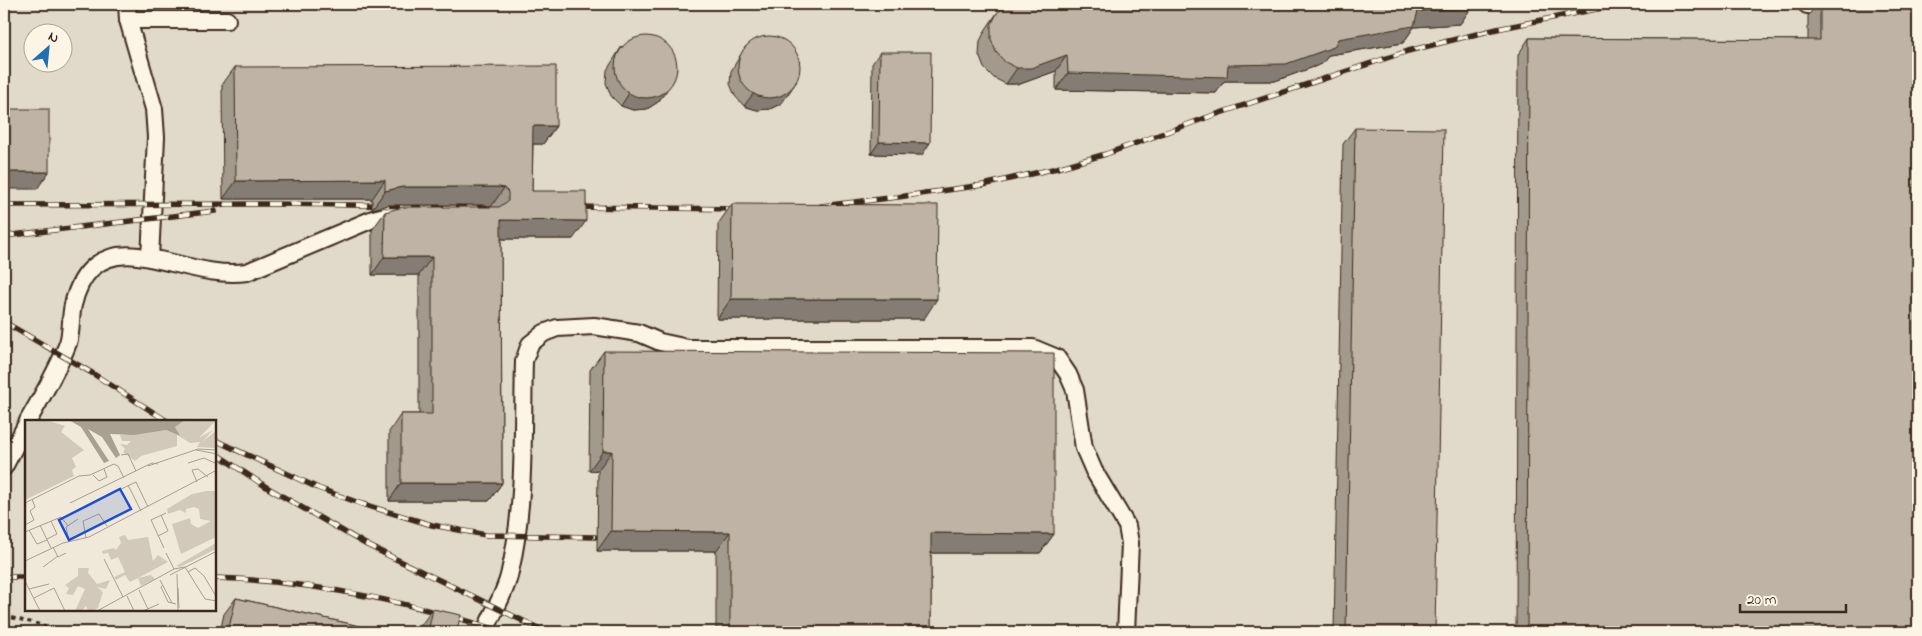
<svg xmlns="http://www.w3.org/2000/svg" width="1922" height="636" font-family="'Indie Flower',sans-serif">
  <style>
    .built { fill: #e1d9c9; fill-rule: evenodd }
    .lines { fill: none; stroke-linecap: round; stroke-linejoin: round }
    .lane-casing { stroke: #3b2a1e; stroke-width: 20 }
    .path { stroke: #3b2a1e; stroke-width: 3; stroke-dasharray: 4 4; stroke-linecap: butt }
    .lane { stroke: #fcf5e5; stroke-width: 16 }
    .rail-casing { stroke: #3b2a1e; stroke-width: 5.5 }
    .rail { stroke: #fcf5e5; stroke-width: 4; stroke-dasharray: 11; stroke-linecap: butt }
    .wall { fill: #a39a8d; stroke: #3b2a1e }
    .shaded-wall { fill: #857d73; stroke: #3b2a1e }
    .building { fill: #beb3a4; stroke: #3b2a1e }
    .inset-road { fill: none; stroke: #a89d8e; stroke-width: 1 }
    .view { fill: #1d4ed8; fill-opacity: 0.15; stroke: #1d4ed8; stroke-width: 2.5 }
    .inset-edge { fill: none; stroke: #3b2a1e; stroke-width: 2.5 }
  </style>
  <rect width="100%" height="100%" fill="#f0e9d9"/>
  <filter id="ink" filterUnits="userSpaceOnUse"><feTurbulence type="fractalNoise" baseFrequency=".02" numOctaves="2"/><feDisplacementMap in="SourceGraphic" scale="10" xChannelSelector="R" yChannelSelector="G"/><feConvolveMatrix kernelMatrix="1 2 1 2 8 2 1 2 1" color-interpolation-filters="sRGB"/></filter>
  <g filter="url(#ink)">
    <path class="built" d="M4,4H1918V632H4ZM32,32H62V62H32ZM26,421H215V610H26Z"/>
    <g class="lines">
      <defs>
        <g id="lane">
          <polyline points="127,4 128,20 154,109 156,137 150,258"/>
          <polyline points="1807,5 1837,6"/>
          <polyline points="128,20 227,20"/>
          <path d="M28,421C42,396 58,370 68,343C72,331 70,317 73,305C81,270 103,251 138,256C175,261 210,277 247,272L373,219L389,215H402"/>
          <polyline points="4,467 26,425"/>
          <path d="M485,632C492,613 504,596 509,576C526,506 522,432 524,361L530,344L544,333L557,328L594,326L639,333L660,342L688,348H1033L1057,358L1068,374L1075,390L1084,448L1094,471L1127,526L1130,543L1126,632"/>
        </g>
      </defs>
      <use href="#lane" class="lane-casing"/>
      <g class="path">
        <polyline points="4,616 72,632"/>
        <polyline points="520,632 523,618"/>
      </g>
      <use href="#lane" class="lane"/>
      <defs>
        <g id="rail">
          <polyline points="4,205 274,204 504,207"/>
          <polyline points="821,206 898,197 983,185 1057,168 1106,154 1211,116 1408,51 1497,29 1622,4"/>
          <polyline points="571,207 741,209"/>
          <polyline points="4,236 215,211"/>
          <polyline points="4,322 92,373 167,421"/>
          <polyline points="215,440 318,488 362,504 432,525 486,535 595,537"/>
          <polyline points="215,453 268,488 367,545 546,632"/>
          <polyline points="4,577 26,577"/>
          <path d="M215,578C314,581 410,602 504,632"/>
        </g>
      </defs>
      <use href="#rail" class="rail-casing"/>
      <use href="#rail" class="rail"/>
    </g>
    <g class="wall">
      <polygon points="1817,4 1918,4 1918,632 1516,632 1518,55 1529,38 1808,40 1808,16"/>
      <polygon points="1471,8 1460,24 1414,27 1403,43 1329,55 1322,64 1275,81 1224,81 1216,93 1056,90 1056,71 1020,84 1006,84 994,78 984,68 979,55 980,41 986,29 997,13"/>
      <polygon points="622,46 674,80 658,102 647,109 633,110 621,106 611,96 606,83 607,70"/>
      <polygon points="746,46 782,103 770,109 757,110 744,106 735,96 730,84 731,71"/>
      <polygon points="880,52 922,155 871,154 872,64"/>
      <polygon points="235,67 556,126 543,144 533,144 532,191 573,239 501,239 502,483 489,501 389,501 389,432 401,414 419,414 419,275 372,275 372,230 385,212 491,207 486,205 389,205 372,209 372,199 223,199 222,85"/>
      <polygon points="1355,128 1435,632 1334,632 1343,144"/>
      <polygon points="732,204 924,319 717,319 718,224"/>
      <polygon points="604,351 1054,534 1040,553 931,553 931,632 716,632 716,551 597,551 598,470 589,471 590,370"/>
      <polygon points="236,598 386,632 220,632 224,614"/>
      <polygon points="433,609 456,632 420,632 421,625"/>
    </g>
    <g class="shaded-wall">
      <polygon points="1471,8 1460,24 1414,27 1403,43 1329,55 1322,64 1275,81 1224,81 1216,93 1056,90 1068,73 1228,65 1338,39 1418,11"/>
      <polygon points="1067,55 1056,71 1020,84 1006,84 1017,68"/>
      <polygon points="797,81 782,103 770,109 757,110 744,106 753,94"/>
      <polygon points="667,90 658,102 647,109 633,110 621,106 629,93"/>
      <polygon points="533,126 556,126 543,144 520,144"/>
      <polygon points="879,142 930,143 922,155 871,154"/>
      <polygon points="4,172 49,172 37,189 4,189"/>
      <polygon points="385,180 372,199 223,199 236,181"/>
      <polygon points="402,187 499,187 504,188 491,207 486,205 389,205 372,209 385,191"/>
      <polygon points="501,220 586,221 573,239 488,239"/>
      <polygon points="384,257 432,257 419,275 372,275"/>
      <polygon points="731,299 937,299 924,319 717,319"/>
      <polygon points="603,451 612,451 598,470 589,471"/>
      <polygon points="401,483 502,483 489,501 389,501"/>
      <polygon points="611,531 730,532 716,551 597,551"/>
      <polygon points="931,533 1054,534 1040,553 917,553"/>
    </g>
    <g class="building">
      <polygon points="1007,4 1471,4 1471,8 1418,11 1414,26 1338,39 1334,47 1286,64 1228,65 1227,77 1068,73 1067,55 1031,68 1017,68 1005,62 996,52 991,39 991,25 997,13"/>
      <polygon points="1820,4 1918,4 1918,632 1527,632 1529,38 1820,40"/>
      <circle cx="769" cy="67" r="31"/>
      <circle cx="646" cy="67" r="31"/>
      <polygon points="880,52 931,52 930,143 879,142"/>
      <polygon points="556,66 556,126 533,126 532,191 586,191 586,221 501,220 502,483 401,483 401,414 432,414 432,257 384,257 385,212 403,207 499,207 508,201 508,192 504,188 499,187 402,187 385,191 385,180 236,181 235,67"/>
      <rect x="4" y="109" width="45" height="63"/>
      <polygon points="1355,128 1444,129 1435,632 1346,632"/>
      <polygon points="732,204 938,205 937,299 731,299"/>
      <polygon points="604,351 1054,353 1054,534 931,533 931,632 730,632 730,532 611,531 612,451 603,451"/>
      <polygon points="236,598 386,632 228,632"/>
      <polygon points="433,609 461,615 456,632 428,632"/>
    </g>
  </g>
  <g transform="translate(25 420)">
    <rect width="191" height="191" fill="#f0e9d9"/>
    <path d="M0,0H21L40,6L36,12L59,30L47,38L51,47L47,50L49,56L0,80ZM160,0H191L174,18L188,10L177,22L191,11L190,28L172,27L175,22L165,23L154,16L150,7ZM141,10L152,15V26L116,36L110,41L98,32L100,29L95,24L102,25L106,21H97L95,15ZM182,71H191V117L156,134L147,104L165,98L166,104L173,108L186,101L175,99L174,89L169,87L161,89V93L155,90L143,94L142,89L167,74ZM100,115L103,120L123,117L128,141L133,135L143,142L113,158L126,155L130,159L116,166L113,158L105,162L100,155L91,160L89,157L100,152L93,137L86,140L83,133L78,134L77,131L88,128L91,130L96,123L94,117ZM191,123V129L155,147L151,146ZM53,148H64L63,153L72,164L85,160L81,169L72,167L78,172L73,188L67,191H63L61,186L57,191H50L60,169L53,166L48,175L41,174L44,168L40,165L53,156Z" fill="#d2c9ba"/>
    <path d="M44,0H160L150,7L155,16L141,10L109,15L85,14L95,35L91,38L77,17L63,9L84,41L79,43L56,7Z" fill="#aaa091"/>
    <path class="inset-road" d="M171,30L192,34M96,35L103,34L111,51M163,43L179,38L192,44M123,46L173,29L192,30M68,55L74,61L82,57L79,49M172,62L167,50L173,49L183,57M103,65L116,91M92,71L111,62L123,87M0,83L54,56L65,55L89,44L93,46L99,58M45,83L127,43L133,44M0,105L9,100L5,91L10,87L7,79M15,105L26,128M4,110L12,124L22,120M0,112L36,97L43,106M133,116L143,111L136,95M61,118L58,101L74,94L82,106M22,119L32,114L26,101M44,121L41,107L53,99M28,127L33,137L41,133M139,128L126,100L141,93M141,133L149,149M79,139L98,177M0,141L38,123L64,117L192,50M18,147L33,136M160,147L180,179L192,181M163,152L170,148L179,156L192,178M152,154L153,191M145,155L192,131M135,160L147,183M0,161L15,191M138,165L136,167L143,182L151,184M153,168L154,188M4,169L24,164M114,170L123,189M102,176L109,191M9,178L29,168L40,191M72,191L149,149L160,147M118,191L134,184"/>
    <path class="view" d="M95,69L106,89L44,120L34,100Z"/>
    <rect width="191" height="191" class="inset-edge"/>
  </g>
  <rect width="1922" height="636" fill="none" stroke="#fcf5e5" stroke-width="20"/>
  <rect x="10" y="10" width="1902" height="616" fill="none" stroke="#3b2a1e" stroke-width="2" filter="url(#ink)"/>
  <g transform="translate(48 48) rotate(27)"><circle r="24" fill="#fcf5e5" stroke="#afa495"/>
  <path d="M0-4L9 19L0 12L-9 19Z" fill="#1f6fb2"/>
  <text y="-8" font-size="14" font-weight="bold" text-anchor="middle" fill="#3b2a1e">N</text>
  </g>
  <path d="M1740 604v8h106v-8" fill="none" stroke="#3b2a1e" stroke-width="2.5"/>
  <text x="1747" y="604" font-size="15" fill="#3b2a1e" stroke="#fcf5e5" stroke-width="4" paint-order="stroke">20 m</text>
</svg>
